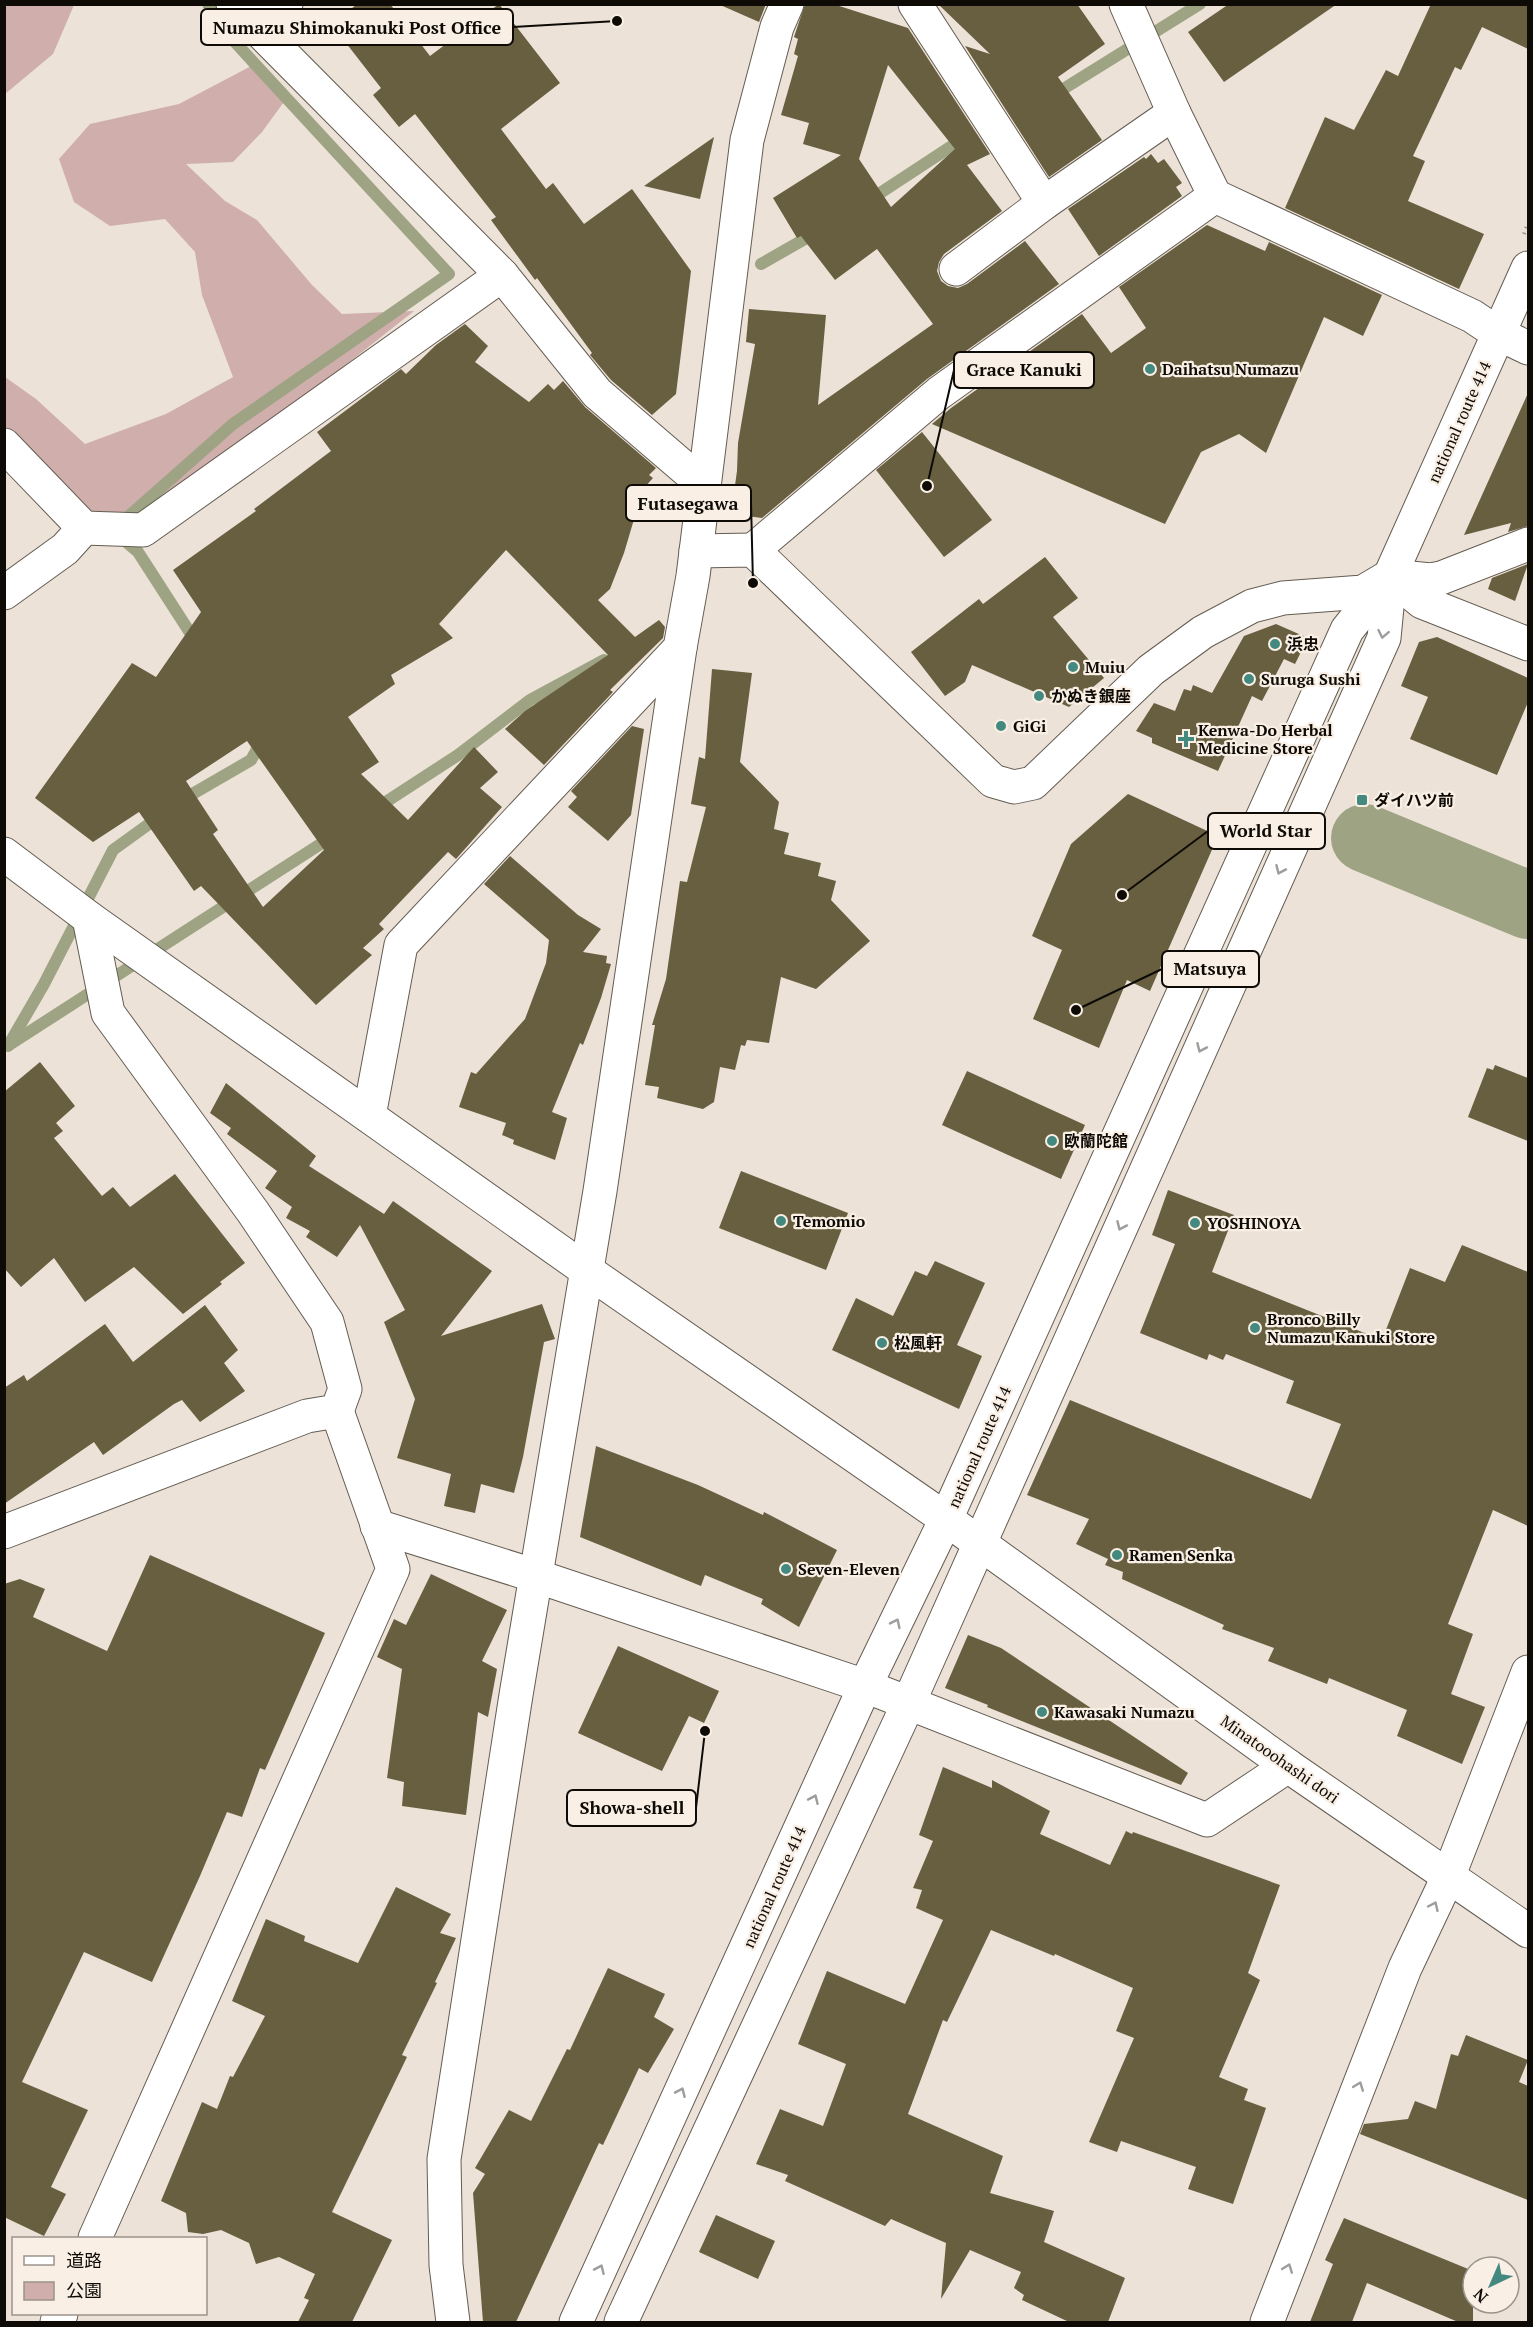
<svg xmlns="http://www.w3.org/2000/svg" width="1533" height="2327" font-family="'PT Serif','Noto Sans JP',serif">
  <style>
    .green { fill: #d0aeab }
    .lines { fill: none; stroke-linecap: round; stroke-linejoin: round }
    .stream { stroke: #9ea483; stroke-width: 12 }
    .river { stroke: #9ea483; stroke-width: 68 }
    .building { fill: #685f40; fill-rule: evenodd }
    .minor-casing { stroke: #645c52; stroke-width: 35 }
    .tertiary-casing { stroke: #645c52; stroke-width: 35 }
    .trunk-casing { stroke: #645c52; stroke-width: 35 }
    .path { stroke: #999189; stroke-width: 4; stroke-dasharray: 1.5 4.5; stroke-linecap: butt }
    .minor { stroke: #fff; stroke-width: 33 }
    .tertiary { stroke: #fff; stroke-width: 33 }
    .trunk { stroke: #fff; stroke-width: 33 }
    .oneway { stroke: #9f9d9c }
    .poi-dot { fill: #438980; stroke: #f9efe4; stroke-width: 2 }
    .labels { text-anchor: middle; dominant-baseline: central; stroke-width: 4.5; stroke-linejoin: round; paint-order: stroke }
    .poi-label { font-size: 16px; font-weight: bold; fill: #0e0b07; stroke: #f9efe4; text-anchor: start }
    .street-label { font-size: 16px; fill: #0e0b07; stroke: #f9efe4 }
    .leader { fill: none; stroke: #0e0b07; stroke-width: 2 }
    .callout-dot { fill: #0e0b07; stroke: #f9efe4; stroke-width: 2 }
    .callout { fill: #f9efe4; stroke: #0e0b07; stroke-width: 2 }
    .callout-label { font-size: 18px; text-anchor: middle; font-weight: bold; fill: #0e0b07 }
  </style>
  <rect width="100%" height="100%" fill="#ece2d7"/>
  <g class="green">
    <polygon points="5,4 74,5 53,54 5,94"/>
    <polygon points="255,64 286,99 262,132 233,162 186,164 225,201 257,220 312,285 342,314 414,311 267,427 155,522 94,519 5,439 5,377 36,399 85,444 166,414 233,377 202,295 195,252 165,219 110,226 74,202 59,159 90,124 179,104"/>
  </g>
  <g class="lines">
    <g class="stream">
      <polyline points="1052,96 1200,4"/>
      <polyline points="868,201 964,138"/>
      <polyline points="761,264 817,232"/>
      <polyline points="120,524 233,424 449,274 255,64 234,41 208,4"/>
      <polyline points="118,535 138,552 196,642"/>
      <polyline points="182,800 251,760 260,744 257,737"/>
      <polyline points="375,809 458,755 530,700 604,660"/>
      <polyline points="9,1045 333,836"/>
      <polyline points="8,1046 44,984 113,850 160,816"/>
    </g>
    <polyline class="river" points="1365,838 1528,905"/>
  </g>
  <g class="building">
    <polygon points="357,4 390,4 430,56 499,4 560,83 501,129 546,189 553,183 584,224 632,189 691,271 676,394 652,415 611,380 590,355 592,353 537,278 535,280 491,220 496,217 415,114 399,127 373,95 381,88 332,25"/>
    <polygon points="718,4 766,4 759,22"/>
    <path d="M805,4H833L908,28L990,154L967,165L1002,211L944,254L939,262L937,271L941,281L948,286L958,288L967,284L1025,241L1059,284L927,379L762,518L731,514L737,471L738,443L755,344L746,342L749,309L826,315L818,405L933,324L877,249L835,280L801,236L797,238L773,198L841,155L803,144L809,123L781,115L798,56L794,54L798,39L794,37ZM888,65L955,149L891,207L859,159Z"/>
    <polygon points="938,4 1077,4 1105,44 1058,77 1102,140 1049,177 965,46 990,54"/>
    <polygon points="1229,4 1337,4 1224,82 1188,32"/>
    <polygon points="1431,4 1528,4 1528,49 1482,27 1461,70 1455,67 1413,156 1425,161 1408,201 1484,234 1459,289 1285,208 1325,117 1354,130 1386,70 1398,76"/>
    <polygon points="714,137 700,199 644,186"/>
    <polygon points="1151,154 1158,163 1164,159 1182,183 1176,187 1182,196 1099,256 1068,209 1144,157 1146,159"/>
    <polygon points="1207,225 1265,251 1269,242 1382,295 1363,336 1324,317 1266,453 1239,434 1201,452 1165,524 932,424 951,408 1082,314 1111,353 1146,328 1119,287"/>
    <path d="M465,324L488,346L475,362L529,402L548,384L554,390L563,381L585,407L656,468L649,475L653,478L643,489L624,553L610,589L598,600L635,637L659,620L665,627L663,638L610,690L613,692L544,765L505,729L525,711L608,655L506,550L439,624L453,638L391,675L395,684L348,717L379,762L361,774L408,820L474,747L498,772L480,788L502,807L456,859L448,852L379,924L384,929L363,948L372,955L316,1005L201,886L194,891L139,812L93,842L35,798L132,663L156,677L201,612L173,570L256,511L254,509L331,451L317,432L401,369L406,374L436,345ZM247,741L324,850L263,907L213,834L218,830L186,781Z"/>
    <polygon points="1528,393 1528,526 1508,532 1511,523 1464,535"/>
    <polygon points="922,432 992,520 944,557 876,470"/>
    <polygon points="1045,557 1078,598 1053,617 1104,678 1069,707 972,665 965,682 945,696 911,652 979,599 983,604"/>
    <polygon points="1528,564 1515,601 1488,589 1492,578"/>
    <polygon points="1276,624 1308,638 1295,664 1284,659 1262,701 1252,696 1218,771 1152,743 1152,738 1136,731 1154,703 1175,711 1184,689 1191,691 1193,685 1212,693 1244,636"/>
    <polygon points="1437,637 1528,678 1528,702 1497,775 1410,739 1428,697 1401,686 1419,642"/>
    <polygon points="712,669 752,673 740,762 779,802 774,829 789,833 784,854 821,863 818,876 836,881 831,900 870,941 816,989 781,977 769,1043 747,1040 745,1046 741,1045 735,1070 720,1067 714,1102 703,1109 657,1098 659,1087 645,1085 655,1025 652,1025 666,979 680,881 687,882 706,807 691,804 699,757 705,759"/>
    <polygon points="632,726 644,729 631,815 608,841 568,807 577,797 571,791"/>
    <polygon points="1128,794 1218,836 1150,991 1127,980 1099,1048 1033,1019 1062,950 1032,936 1071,844"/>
    <polygon points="510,856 578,915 601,929 583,952 607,956 606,963 611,964 601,998 583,1045 580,1043 552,1112 567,1118 555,1160 513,1144 514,1140 502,1135 506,1123 459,1107 471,1072 476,1074 525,1019 546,963 549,940 484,884"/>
    <polygon points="40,1062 75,1106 56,1123 63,1131 54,1138 102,1196 113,1187 130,1207 175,1174 245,1263 220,1282 222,1284 183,1314 134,1267 85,1302 54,1258 21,1287 4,1268 4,1092"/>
    <polygon points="1495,1065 1528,1078 1528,1141 1468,1117 1487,1068 1493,1070"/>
    <polygon points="967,1071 1085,1125 1061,1179 942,1125"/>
    <polygon points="226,1083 316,1156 309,1166 384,1214 393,1201 492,1271 441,1336 542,1304 555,1339 544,1342 523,1457 514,1493 481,1484 475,1513 444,1506 451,1474 397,1458 415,1399 384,1322 405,1310 360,1225 337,1257 306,1237 310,1231 286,1218 292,1207 265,1188 277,1171 227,1134 231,1128 210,1113"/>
    <polygon points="741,1171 848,1213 826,1270 719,1228"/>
    <polygon points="1168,1190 1234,1215 1212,1272 1382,1340 1410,1268 1445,1282 1462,1245 1528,1272 1528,1526 1493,1510 1448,1624 1473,1634 1451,1694 1485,1707 1462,1764 1397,1736 1407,1710 1329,1678 1327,1684 1268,1661 1274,1648 1222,1629 1224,1625 1122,1579 1123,1572 1105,1565 1108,1559 1076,1544 1089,1519 1027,1495 1070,1400 1311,1499 1341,1424 1286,1403 1294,1381 1226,1354 1223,1360 1209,1354 1207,1360 1140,1333 1175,1244 1152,1235"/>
    <polygon points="935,1261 985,1283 957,1345 982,1356 959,1409 832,1350 856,1298 893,1316 915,1271 927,1276"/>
    <polygon points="205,1305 238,1350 224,1363 245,1391 200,1422 182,1400 174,1404 103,1455 94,1442 4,1504 4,1388 24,1375 27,1381 105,1324 133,1362"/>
    <polygon points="596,1446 698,1485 763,1515 764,1512 837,1550 799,1627 761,1604 763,1599 705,1575 701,1586 580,1537"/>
    <polygon points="150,1555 325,1633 265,1770 260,1768 242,1817 227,1812 200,1876 152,1982 84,1952 22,2082 88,2110 51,2187 66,2194 44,2236 4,2217 4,1584 20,1579 45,1589 33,1617 107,1651"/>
    <polygon points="431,1574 507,1610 482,1661 497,1669 488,1717 478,1712 466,1815 402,1806 404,1782 387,1778 402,1669 377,1657 394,1619 406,1625"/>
    <polygon points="968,1635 1001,1648 1188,1773 1181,1785 987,1707 988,1705 945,1688"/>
    <polygon points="618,1646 719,1691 704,1723 689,1716 662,1771 578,1733"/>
    <polygon points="943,1767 992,1788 992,1780 1050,1811 1040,1834 1110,1865 1126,1831 1132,1834 1133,1832 1280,1885 1248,1973 1260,1980 1219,2077 1248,2089 1244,2100 1266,2108 1233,2204 1188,2189 1196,2167 1121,2141 1117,2152 1089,2142 1134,2038 1116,2031 1133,1988 1055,1954 1054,1956 991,1930 947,2022 943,2020 908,2114 1003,2156 990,2193 1054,2211 1044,2242 1125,2278 1108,2322 1069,2322 1022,2300 1024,2295 1014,2288 1021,2272 970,2250 941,2299 946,2243 891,2219 885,2226 785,2181 788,2175 756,2164 780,2109 823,2126 846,2064 798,2044 827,1971 905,2004 943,1920 916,1908 922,1890 913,1888 933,1841 919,1835"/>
    <polygon points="396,1887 451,1914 440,1933 456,1938 435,1982 437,1983 402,2055 407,2057 332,2212 392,2240 352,2322 298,2322 309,2300 304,2298 315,2274 279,2257 256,2264 249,2243 221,2230 203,2234 188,2232 186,2213 161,2201 202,2102 217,2109 230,2076 233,2077 265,2016 232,2001 266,1919 305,1936 304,1941 358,1963"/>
    <polygon points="608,1968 665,1994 654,2017 674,2029 648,2073 639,2068 603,2145 599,2143 516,2322 483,2322 473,2193 485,2174 475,2168 509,2110 531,2121 567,2049 570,2050"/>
    <polygon points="1466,2035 1528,2060 1519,2082 1528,2086 1528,2200 1360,2134 1364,2124 1408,2119 1415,2101 1436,2109 1451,2054 1458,2056"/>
    <polygon points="716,2215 775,2241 758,2279 699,2252"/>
    <polygon points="1344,2218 1473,2271 1473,2322 1458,2322 1367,2283 1352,2322 1310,2322 1333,2264 1325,2260"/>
  </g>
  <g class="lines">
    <defs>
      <g id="minor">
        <polyline points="233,4 502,275 597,393 703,484"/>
        <polyline points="915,4 1044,203"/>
        <polyline points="1126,4 1174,113 1215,196 1472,316 1499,334 1528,348"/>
        <polyline points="253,27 286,4"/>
        <polyline points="956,269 1044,203 1174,113"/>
        <polyline points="4,445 84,528 143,530 502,275"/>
        <polyline points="753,550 939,393 1215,196"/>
        <polyline points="696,551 753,550 993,781 1014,787 1033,783 1151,670 1203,632 1252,606 1283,598 1363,592 1390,576 1431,580 1441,578 1528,544"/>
        <polyline points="1390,576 1422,602 1528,644"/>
        <polyline points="4,593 65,549 84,528"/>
        <polyline points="369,1116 401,945 680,648 693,576 747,140 777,27 787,4"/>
        <polyline points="377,1526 536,1576 865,1686 1207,1820 1288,1766"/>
        <polyline points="4,1532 307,1416 337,1411 345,1389 327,1322 253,1212 108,1013 89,918"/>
        <polyline points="95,2238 393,1569 337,1411"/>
        <polyline points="57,2322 61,2314"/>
        <polyline points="1267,2322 1405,1968 1449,1875 1528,1672"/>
      </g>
      <g id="tertiary">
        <polyline points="4,854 89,918 586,1270 946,1519 1288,1766 1528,1931"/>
        <polyline points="453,2322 446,2265 444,2159 516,1695 600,1191 680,648"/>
      </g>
      <g id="trunk">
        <polyline points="576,2322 865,1686 946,1519 1347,630 1390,576 1528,268"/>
        <polyline points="621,2322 909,1702 1384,638 1390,576"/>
      </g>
    </defs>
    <use href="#minor" class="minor-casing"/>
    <use href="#tertiary" class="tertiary-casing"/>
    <use href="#trunk" class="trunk-casing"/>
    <polyline class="path" points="1524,234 1528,223"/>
    <use href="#minor" class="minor"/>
    <use href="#tertiary" class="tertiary"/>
    <use href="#trunk" class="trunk"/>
  </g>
  <defs><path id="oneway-chevron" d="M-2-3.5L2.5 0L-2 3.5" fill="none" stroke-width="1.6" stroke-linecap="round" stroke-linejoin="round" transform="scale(1.5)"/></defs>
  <g class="oneway">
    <use href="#oneway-chevron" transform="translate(1383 634) rotate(101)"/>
    <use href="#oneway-chevron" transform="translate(1280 870) rotate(114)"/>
    <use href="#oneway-chevron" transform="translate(1201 1048) rotate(114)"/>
    <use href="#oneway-chevron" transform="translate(1121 1226) rotate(114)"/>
    <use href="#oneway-chevron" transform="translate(896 1623) rotate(-64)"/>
    <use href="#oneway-chevron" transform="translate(814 1799) rotate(-66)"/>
    <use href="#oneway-chevron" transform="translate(1434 1906) rotate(-65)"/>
    <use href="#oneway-chevron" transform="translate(1359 2086) rotate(-69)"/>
    <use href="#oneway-chevron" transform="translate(681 2092) rotate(-66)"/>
    <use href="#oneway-chevron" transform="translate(1288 2268) rotate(-69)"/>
    <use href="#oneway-chevron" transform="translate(600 2269) rotate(-66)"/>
  </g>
  <g class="poi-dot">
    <circle cx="1150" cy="369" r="6"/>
    <circle cx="1275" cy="644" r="6"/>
    <circle cx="1073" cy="667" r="6"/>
    <circle cx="1249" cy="679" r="6"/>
    <circle cx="1039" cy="696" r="6"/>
    <circle cx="1001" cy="726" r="6"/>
    <path d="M1183 730h6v6h6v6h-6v6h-6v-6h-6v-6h6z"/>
    <rect x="1356" y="794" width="12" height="12" rx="3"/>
    <circle cx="1052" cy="1141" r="6"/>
    <circle cx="781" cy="1221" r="6"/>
    <circle cx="1195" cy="1223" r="6"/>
    <circle cx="1255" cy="1328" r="6"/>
    <circle cx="882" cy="1343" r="6"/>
    <circle cx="1117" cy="1555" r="6"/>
    <circle cx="786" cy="1569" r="6"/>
    <circle cx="1042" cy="1712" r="6"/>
  </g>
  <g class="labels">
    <g class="poi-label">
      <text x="1162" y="369">Daihatsu Numazu</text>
      <text x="1287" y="644">浜忠</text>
      <text x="1085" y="667">Muiu</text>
      <text x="1261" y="679">Suruga Sushi</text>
      <text x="1051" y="696">かぬき銀座</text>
      <text x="1013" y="726">GiGi</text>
      <text x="1198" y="730">Kenwa-Do Herbal<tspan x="1198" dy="18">Medicine Store</tspan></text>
      <text x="1374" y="800">ダイハツ前</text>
      <text x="1064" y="1141">欧蘭陀館</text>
      <text x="793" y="1221">Temomio</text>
      <text x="1207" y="1223">YOSHINOYA</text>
      <text x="1267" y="1319">Bronco Billy<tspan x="1267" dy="18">Numazu Kanuki Store</tspan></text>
      <text x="894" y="1343">松風軒</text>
      <text x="1129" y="1555">Ramen Senka</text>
      <text x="798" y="1569">Seven-Eleven</text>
      <text x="1054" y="1712">Kawasaki Numazu</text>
    </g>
    <g class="street-label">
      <text transform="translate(1459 422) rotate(-66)">national route 414</text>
      <text transform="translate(979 1447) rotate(-66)">national route 414</text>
      <text transform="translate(1280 1759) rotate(35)">Minatooohashi dori</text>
      <text transform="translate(774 1887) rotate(-66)">national route 414</text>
    </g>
  </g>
  <path class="leader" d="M617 21L513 27M927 486L954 370M753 583L751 503M1122 895L1208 831M1076 1010L1162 969M705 1731L696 1808"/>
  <g class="callout-dot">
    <circle cx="617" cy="21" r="6"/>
    <circle cx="927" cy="486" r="6"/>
    <circle cx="753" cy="583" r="6"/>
    <circle cx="1122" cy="895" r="6"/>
    <circle cx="1076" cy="1010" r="6"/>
    <circle cx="705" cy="1731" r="6"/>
  </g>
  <g class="callout">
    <rect x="201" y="9" width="312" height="36" rx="6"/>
    <rect x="954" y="352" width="140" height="36" rx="6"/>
    <rect x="626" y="485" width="125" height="36" rx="6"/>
    <rect x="1208" y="813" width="117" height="36" rx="6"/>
    <rect x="1162" y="951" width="97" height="36" rx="6"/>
    <rect x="567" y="1790" width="129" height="36" rx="6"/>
  </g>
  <g class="callout-label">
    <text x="357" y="34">Numazu Shimokanuki Post Office</text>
    <text x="1024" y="376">Grace Kanuki</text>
    <text x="688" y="510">Futasegawa</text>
    <text x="1266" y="837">World Star</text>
    <text x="1210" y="975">Matsuya</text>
    <text x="632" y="1814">Showa-shell</text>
  </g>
  <rect width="1533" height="2327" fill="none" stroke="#0e0b07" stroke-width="12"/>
  <rect x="12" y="2237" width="195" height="78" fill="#f9efe4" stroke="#9b948c" stroke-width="1.5"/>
  <rect x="24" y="2256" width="30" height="9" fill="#ffffff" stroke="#9b948c" stroke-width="1.5"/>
  <text x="66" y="2267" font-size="18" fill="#0e0b07">道路</text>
  <rect x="24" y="2282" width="30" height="18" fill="#d0aeab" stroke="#9b948c" stroke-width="1.5"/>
  <text x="66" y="2297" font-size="18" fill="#0e0b07">公園</text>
  <g transform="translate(1491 2285) rotate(224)"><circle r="28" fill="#f9efe4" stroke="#9b948c" stroke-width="1.5"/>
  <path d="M0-4.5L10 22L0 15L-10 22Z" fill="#438980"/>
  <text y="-9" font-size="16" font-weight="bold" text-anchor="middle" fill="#0e0b07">N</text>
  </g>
</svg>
